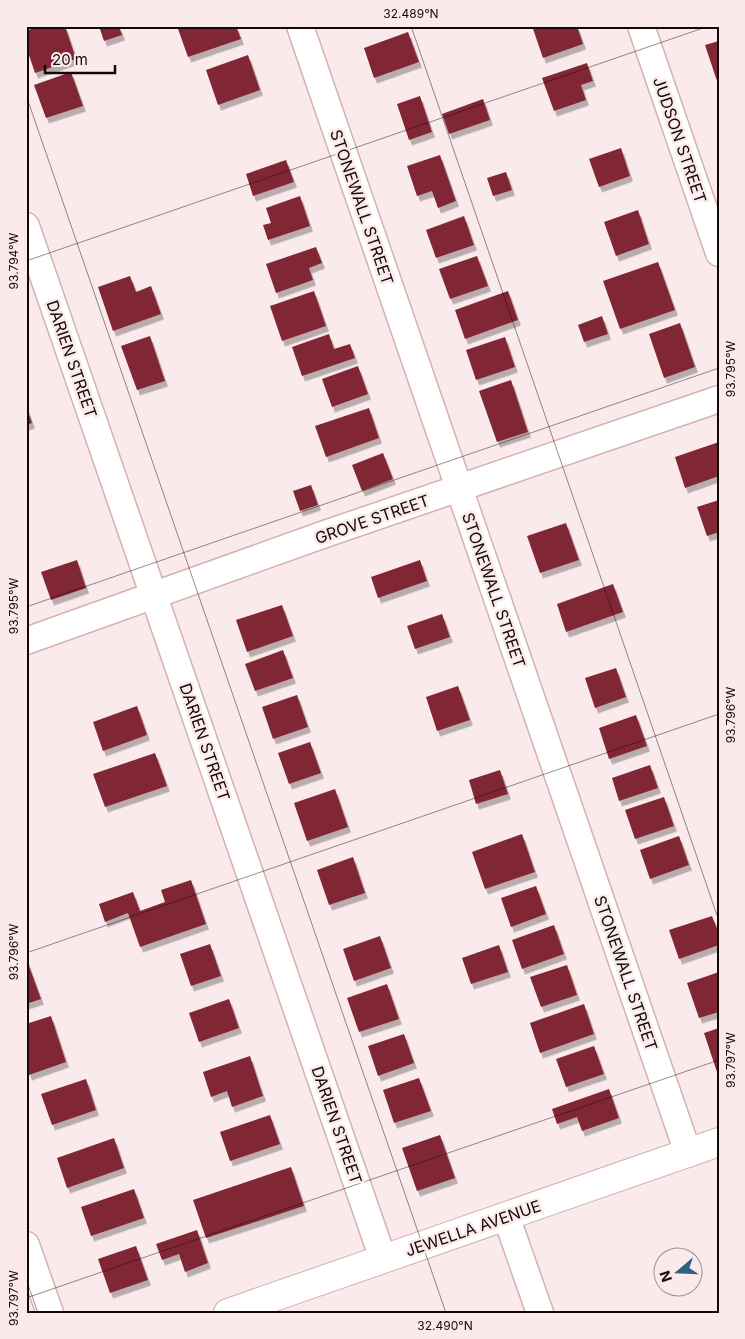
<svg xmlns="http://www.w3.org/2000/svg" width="745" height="1339" font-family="Inter,sans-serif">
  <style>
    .building { fill: #812536; filter: url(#shadow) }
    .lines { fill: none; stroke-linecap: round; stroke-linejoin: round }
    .street-casing { stroke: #d7b0b2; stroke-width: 29 }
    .secondary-casing { stroke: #d7b0b2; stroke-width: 30 }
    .street { stroke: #fff; stroke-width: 26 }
    .secondary { stroke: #fff; stroke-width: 28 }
    .ticks { fill: none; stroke: #150809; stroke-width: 1; stroke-opacity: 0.45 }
    .labels { text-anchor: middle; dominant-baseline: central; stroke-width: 5; stroke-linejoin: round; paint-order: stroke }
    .street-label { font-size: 16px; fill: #150809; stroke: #fbeaeb }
    .neatline { fill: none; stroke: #150809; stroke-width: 2 }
    .ticks-label { font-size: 12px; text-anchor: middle; fill: #150809 }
  </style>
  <defs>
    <filter id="shadow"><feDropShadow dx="3" dy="5.5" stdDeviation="0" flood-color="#0004"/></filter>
  </defs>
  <rect width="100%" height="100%" fill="#fbeaeb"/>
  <g class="building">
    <polygon points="39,26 65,26 76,59 35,73 26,46 26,31"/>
    <polygon points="99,26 119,26 122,35 104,41"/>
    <polygon points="177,26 236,26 241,39 188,57"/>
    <polygon points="532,26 577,26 583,44 543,58"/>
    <polygon points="408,32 419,62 374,78 364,48"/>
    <polygon points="719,41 719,84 718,84 705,45"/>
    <polygon points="248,55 260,90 218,105 206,70"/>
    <polygon points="587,63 593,81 581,85 586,100 554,111 542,78"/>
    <polygon points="71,72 83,106 46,118 34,85"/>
    <polygon points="420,96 432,132 409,140 397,104"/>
    <polygon points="483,99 490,120 449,134 442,114"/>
    <polygon points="621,148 630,176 599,187 589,159"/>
    <polygon points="440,155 456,201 438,208 432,191 417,196 407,166"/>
    <polygon points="286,160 294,182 253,196 246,174"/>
    <polygon points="506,172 512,190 493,196 487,178"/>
    <polygon points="300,196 310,226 268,240 263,225 271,223 266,208"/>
    <polygon points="638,210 649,244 616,256 604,222"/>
    <polygon points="464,216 474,245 436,258 426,230"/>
    <polygon points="316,247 322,263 309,268 313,280 276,293 266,264"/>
    <polygon points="477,256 488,286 450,299 439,269"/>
    <polygon points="658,262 675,310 620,329 603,281"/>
    <polygon points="130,276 136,292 151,286 161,314 113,331 98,287"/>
    <polygon points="314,291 326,326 282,341 270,306"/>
    <polygon points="508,291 518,320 465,339 455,310"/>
    <polygon points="602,316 608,334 584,342 578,325"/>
    <polygon points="680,323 695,367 664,378 649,334"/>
    <polygon points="329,334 334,349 350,344 355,358 302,376 292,347"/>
    <polygon points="150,336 165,381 137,390 121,346"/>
    <polygon points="505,337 515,367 476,380 466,350"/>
    <polygon points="358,366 368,394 332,407 322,379"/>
    <polygon points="511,380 528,432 497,442 479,391"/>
    <polygon points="26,406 32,423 26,425"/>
    <polygon points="369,408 379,438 326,457 315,426"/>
    <polygon points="719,442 719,476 685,488 675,457"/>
    <polygon points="383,453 393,479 362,491 352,465"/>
    <polygon points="311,485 318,505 300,511 293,491"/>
    <polygon points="719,500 719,532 707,536 697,507"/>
    <polygon points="566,523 579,560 540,573 527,536"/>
    <polygon points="77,560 86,588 51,600 41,572"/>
    <polygon points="420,560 427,581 378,598 371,577"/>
    <polygon points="613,584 623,612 566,632 557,604"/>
    <polygon points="282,605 293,636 247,652 236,620"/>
    <polygon points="442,614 450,637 415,649 407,626"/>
    <polygon points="283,650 293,678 255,691 245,664"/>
    <polygon points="616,668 626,697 595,708 585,678"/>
    <polygon points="458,686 470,720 437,731 426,697"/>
    <polygon points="297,695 308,727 273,739 262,707"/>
    <polygon points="137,706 147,735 103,751 93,722"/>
    <polygon points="636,715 647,746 609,759 599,728"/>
    <polygon points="310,742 321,773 289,784 278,753"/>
    <polygon points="155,753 167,786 105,807 93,774"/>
    <polygon points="650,765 658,788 619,801 612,778"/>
    <polygon points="500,770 508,794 476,804 469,780"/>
    <polygon points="335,789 348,827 307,841 294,803"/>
    <polygon points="664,797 674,826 635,839 625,810"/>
    <polygon points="522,834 535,872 485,889 472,852"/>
    <polygon points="679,836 689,865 650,879 640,850"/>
    <polygon points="353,857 365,893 329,905 317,870"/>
    <polygon points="191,880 206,924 140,947 128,913 105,922 99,904 133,892 140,911 165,902 161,890"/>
    <polygon points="536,886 546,914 511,927 501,898"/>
    <polygon points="712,916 719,934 719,945 679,959 669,930"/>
    <polygon points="554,925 564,954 522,969 512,940"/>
    <polygon points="380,936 391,968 354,981 343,949"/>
    <polygon points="210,944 221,976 191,986 180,954"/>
    <polygon points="499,945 508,972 471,984 462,958"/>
    <polygon points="26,958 41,999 26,1004"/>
    <polygon points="567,965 577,995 541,1007 530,977"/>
    <polygon points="719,972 719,1012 699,1018 687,983"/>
    <polygon points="387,984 399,1019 359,1032 347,998"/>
    <polygon points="229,999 239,1028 199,1042 189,1013"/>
    <polygon points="584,1004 594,1034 540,1053 530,1023"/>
    <polygon points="51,1016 66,1062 29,1075 26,1066 26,1024"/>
    <polygon points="719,1028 719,1075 718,1075 704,1033"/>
    <polygon points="404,1034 414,1063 378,1076 368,1046"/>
    <polygon points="594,1046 604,1074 566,1087 556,1059"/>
    <polygon points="250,1056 263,1096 232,1107 227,1091 211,1097 203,1072"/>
    <polygon points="419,1078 431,1111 394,1123 383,1090"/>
    <polygon points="86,1079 96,1110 52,1125 41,1094"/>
    <polygon points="609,1089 619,1118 582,1131 577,1117 557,1124 552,1109"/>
    <polygon points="270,1115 280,1144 230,1161 220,1132"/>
    <polygon points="440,1135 455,1178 417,1191 402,1148"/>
    <polygon points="114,1138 124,1168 67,1188 57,1158"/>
    <polygon points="291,1167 304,1206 206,1238 193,1200"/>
    <polygon points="134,1189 144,1218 91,1236 81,1207"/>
    <polygon points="197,1230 208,1263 185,1272 179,1254 162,1260 156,1244"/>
    <polygon points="136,1246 148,1280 110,1293 98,1259"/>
  </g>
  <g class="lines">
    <defs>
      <g id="street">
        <polyline points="300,26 688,1153"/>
        <polyline points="641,26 719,253"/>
        <polyline points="26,226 383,1259"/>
        <polyline points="26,641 325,534 719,399"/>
        <polyline points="506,1216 540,1313"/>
        <polyline points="26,1245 50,1313"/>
      </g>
      <polyline id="secondary" points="228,1313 719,1142"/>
    </defs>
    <use href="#street" class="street-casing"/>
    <use href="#secondary" class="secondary-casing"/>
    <use href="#street" class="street"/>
    <use href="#secondary" class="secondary"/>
  </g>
  <path class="ticks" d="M411,26L719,921M26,95L446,1313M26,261L709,26M26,607L719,368M26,953L719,714M26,1279L38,1313M26,1298L719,1060"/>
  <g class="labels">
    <g class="street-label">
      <text transform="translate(680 140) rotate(71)">JUDSON STREET</text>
      <text transform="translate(362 207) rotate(71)">STONEWALL STREET</text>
      <text transform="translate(72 359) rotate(71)">DARIEN STREET</text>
      <text transform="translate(372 519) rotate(-19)">GROVE STREET</text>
      <text transform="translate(494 590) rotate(71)">STONEWALL STREET</text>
      <text transform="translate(205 742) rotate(71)">DARIEN STREET</text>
      <text transform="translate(626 973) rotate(71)">STONEWALL STREET</text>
      <text transform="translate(337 1125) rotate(71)">DARIEN STREET</text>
      <text transform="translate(473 1228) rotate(-19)">JEWELLA AVENUE</text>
    </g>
  </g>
  <rect width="745" height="1339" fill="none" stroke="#fbeaeb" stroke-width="55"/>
  <g transform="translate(678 1272) rotate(251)"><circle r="24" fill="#fbeaeb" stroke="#9f9091"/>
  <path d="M0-4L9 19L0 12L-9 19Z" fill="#30607f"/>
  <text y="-8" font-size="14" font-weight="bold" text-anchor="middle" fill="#150809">N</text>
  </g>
  <path d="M45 65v8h70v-8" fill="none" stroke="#150809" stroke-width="2.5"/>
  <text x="52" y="65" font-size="15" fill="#150809" stroke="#fbeaeb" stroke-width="4" paint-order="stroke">20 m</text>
  <rect x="28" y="28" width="690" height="1284" class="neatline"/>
  <g class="ticks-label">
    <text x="411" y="18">32.489°N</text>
    <text transform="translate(14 261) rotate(-90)" y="4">93.794°W</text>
    <text transform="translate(731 369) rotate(-90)" y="4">93.795°W</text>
    <text transform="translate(14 606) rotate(-90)" y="4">93.795°W</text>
    <text transform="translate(731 715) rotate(-90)" y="4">93.796°W</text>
    <text transform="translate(14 952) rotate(-90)" y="4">93.796°W</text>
    <text transform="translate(731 1060) rotate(-90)" y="4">93.797°W</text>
    <text transform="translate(14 1298) rotate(-90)" y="4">93.797°W</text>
    <text x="445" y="1330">32.490°N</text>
  </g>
</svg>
